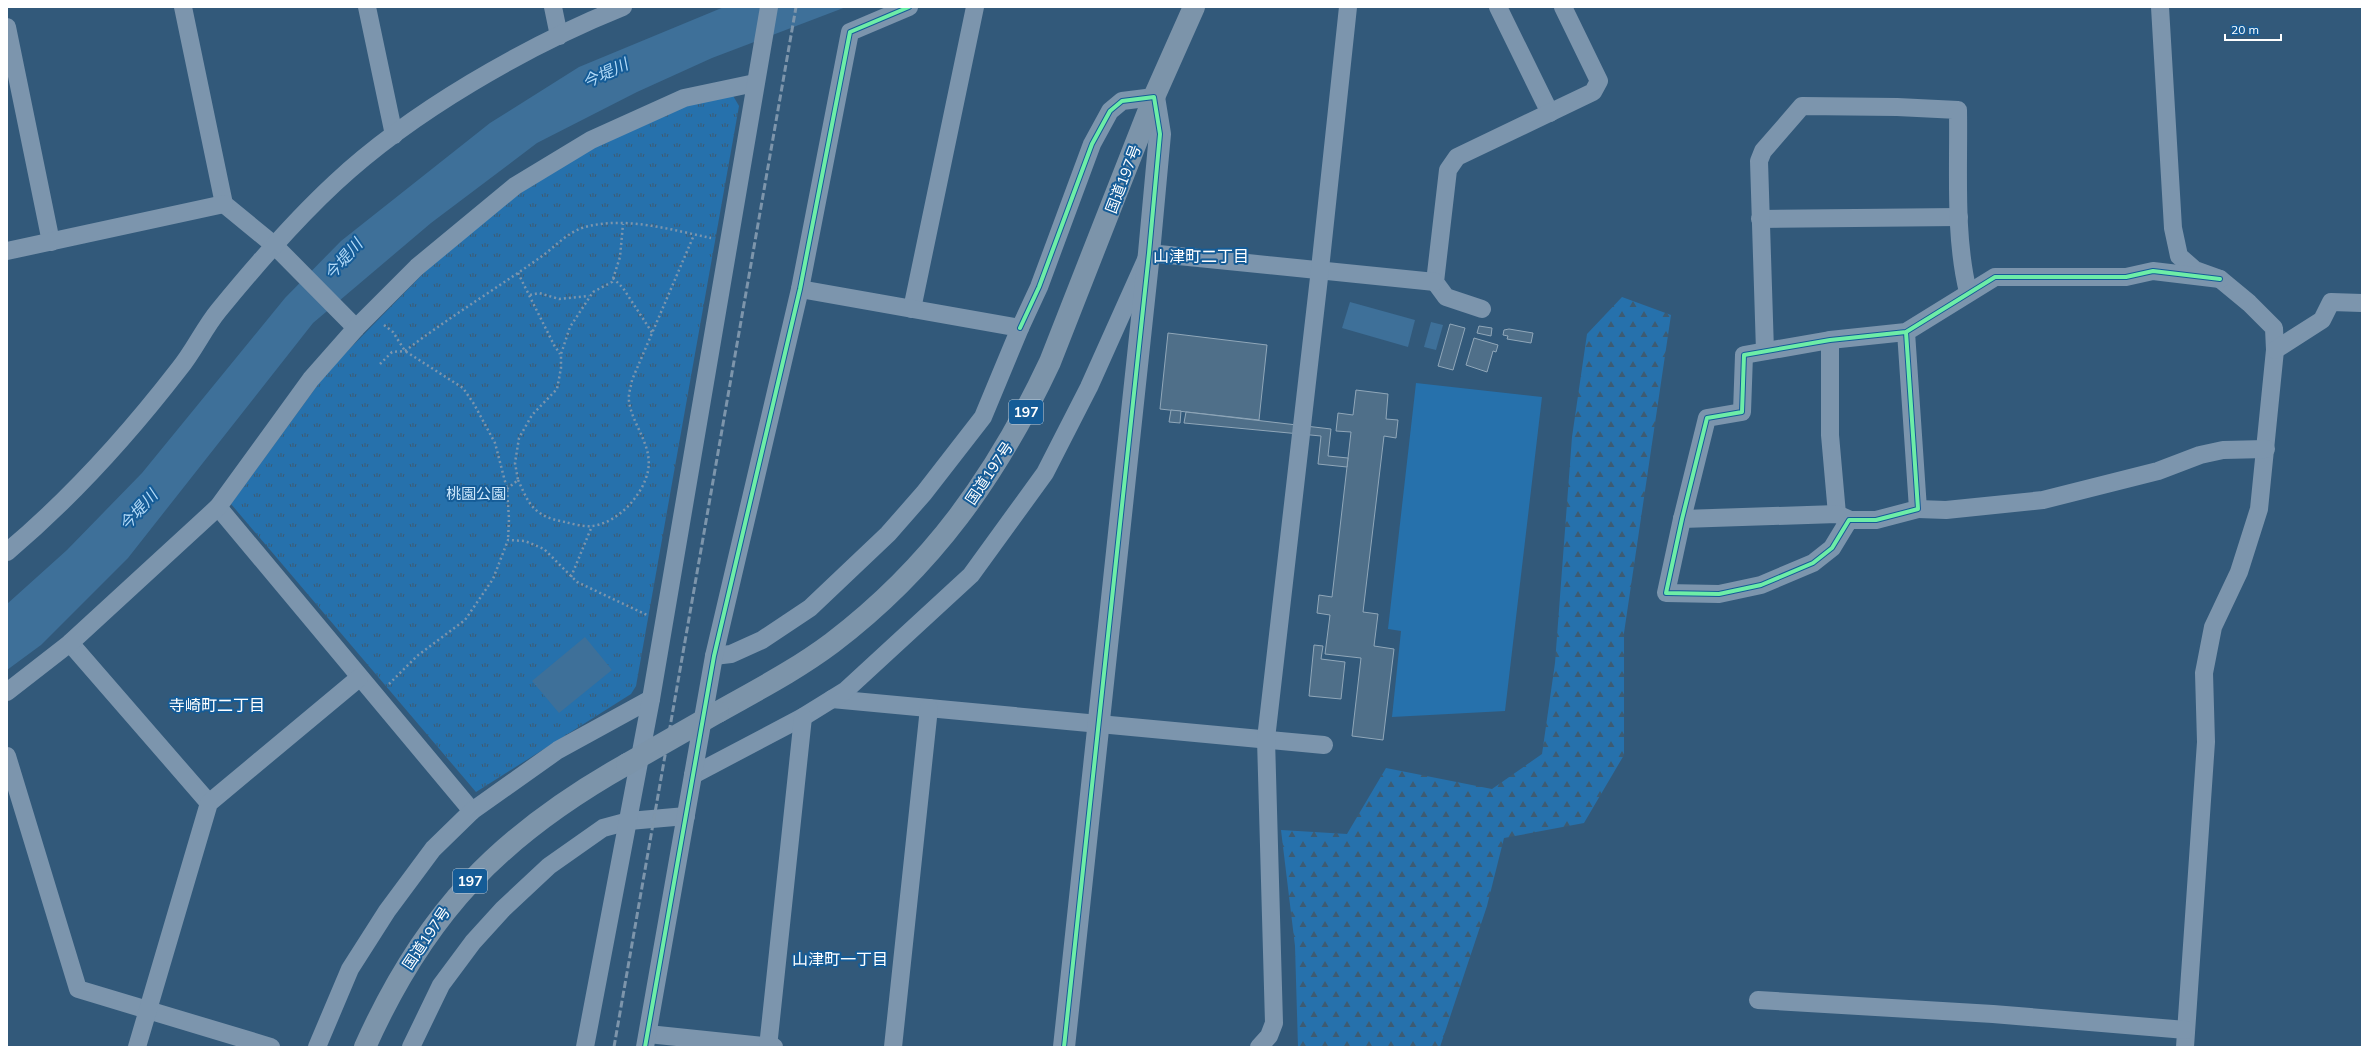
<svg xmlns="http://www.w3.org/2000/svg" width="2369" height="1054" font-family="Mulish,'Noto Sans JP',sans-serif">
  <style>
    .green { fill: #2671ac }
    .forest { fill: url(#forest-firs) }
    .park { fill: url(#park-tufts) }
    .water { fill: #3e7099 }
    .building { fill: #4f6f89; stroke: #90a7b9 }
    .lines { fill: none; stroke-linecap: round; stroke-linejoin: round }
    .path { stroke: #7c95ad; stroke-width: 2.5; stroke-dasharray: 2 3; stroke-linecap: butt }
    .minor { stroke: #7c95ad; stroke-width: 18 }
    .tertiary { stroke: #7c95ad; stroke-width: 22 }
    .trunk { stroke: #7c94aa; stroke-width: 22 }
    .rail { stroke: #7d95ab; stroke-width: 3; stroke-dasharray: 7 3; stroke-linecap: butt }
    .trunk-bridge { stroke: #7c94aa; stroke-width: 22 }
    .cycleway-casing { stroke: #155c97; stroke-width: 6 }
    .cycleway { stroke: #6deda7; stroke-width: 4 }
    .labels { text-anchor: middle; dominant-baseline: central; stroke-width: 4; stroke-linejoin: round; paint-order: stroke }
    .shield { fill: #155c97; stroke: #b9cee0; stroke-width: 1 }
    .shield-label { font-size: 14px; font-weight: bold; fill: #fff }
    .street-label { font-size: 15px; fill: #fff; stroke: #155c97 }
    .park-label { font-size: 15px; fill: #cee8fc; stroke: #155c97 }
    .water-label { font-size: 16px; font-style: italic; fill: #b3dbf9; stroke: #155c97 }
    .neighbourhood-label { font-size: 16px; fill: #fff; stroke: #155c97 }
  </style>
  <defs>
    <pattern id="forest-firs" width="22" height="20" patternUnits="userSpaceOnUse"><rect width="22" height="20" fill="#2671ac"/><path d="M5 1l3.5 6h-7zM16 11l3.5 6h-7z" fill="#3d5b72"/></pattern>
    <pattern id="park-tufts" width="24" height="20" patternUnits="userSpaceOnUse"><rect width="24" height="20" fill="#2671ac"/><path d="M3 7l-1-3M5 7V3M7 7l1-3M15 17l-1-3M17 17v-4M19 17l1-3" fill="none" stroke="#3d5b72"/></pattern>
  </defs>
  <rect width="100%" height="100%" fill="#32597a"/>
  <polygon class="green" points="1416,383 1542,397 1505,711 1392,717 1401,631 1388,629"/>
  <polygon class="forest" points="1622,297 1671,315 1624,633 1624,755 1584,823 1504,838 1487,906 1440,1047 1298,1047 1295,946 1281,830 1347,834 1386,768 1492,789 1542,754 1555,663 1572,437 1587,334"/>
  <polygon class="park" points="732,94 739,106 636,686 631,694 476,792 231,504 328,371 461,235 555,169 662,111"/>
  <g class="water">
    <polygon points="724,7 846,7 712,58 637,92 537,143 431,223 313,323 128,558 41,645 7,670 7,604 67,550 142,473 285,298 341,241 490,123 579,67"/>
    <polygon points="1350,302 1415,320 1408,347 1342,328"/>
    <polygon points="1431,322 1443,325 1436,350 1424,347"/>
    <polygon points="585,637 612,670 559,713 532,681"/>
  </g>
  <g class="building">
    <polygon points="1450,324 1465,328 1453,370 1438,366"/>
    <polygon points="1479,326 1492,328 1491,336 1477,333"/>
    <polygon points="1509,329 1533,333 1531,343 1507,339 1508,336 1503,335 1504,330"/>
    <polygon points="1168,333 1267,345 1259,420 1160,409"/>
    <polygon points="1474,338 1498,345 1496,352 1493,351 1487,372 1466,365"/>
    <polygon points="1356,390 1388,394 1386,419 1398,420 1396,438 1384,436 1363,612 1378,614 1374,646 1394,649 1383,740 1352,736 1361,658 1325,654 1330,615 1317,613 1319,595 1332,597 1351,432 1336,431 1338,413 1353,415"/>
    <polygon points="1171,410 1181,411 1180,423 1169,422"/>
    <polygon points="1186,412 1331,429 1328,456 1348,458 1347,467 1318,464 1321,436 1184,423"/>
    <polygon points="1314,645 1323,646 1321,659 1345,662 1341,699 1309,696"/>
  </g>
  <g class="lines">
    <g class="path">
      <polyline points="518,273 554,345 560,354"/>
      <polyline points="613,278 623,288 653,334"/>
      <polyline points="530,295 539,293 559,299 589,296"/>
      <polyline points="384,325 393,332 405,351 463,388 474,404 495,443 507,489 509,519 508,540"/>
      <path d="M380,364L392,352L405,351C448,318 494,290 538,259C553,249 567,232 585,227C626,216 672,230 711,238"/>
      <path d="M518,480C523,490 527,502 535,509C543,517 554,520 565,522C573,524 584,527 592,526C618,523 643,495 648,471C653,445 632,425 629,401C628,394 631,387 632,380L694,235"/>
      <polyline points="507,489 518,480 515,463 519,438 532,415 557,389 561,368 561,354 570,327 593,292 612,282 620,257 623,224"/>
      <polyline points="571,577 592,526"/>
      <polyline points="389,684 417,656 465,620 493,579 508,540 525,541 544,549 577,582 647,615"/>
    </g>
    <g class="minor">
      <polyline points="183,7 224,204 274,245 356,328"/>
      <polyline points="367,7 394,135"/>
      <polyline points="553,7 559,36"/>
      <polyline points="1498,7 1550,113"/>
      <polyline points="2160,7 2173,228 2179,256 2195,270 2220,279 2249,303 2274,328 2275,350 2259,509 2239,572 2213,627 2204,673 2206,742 2185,1047"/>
      <polyline points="7,27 51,242"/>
      <polyline points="1760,219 1959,217"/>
      <polyline points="7,251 224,204"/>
      <polyline points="912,309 975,7"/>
      <polyline points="1482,309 1446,297 1435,282 1448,170 1457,157 1593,92 1599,81 1563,7"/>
      <polyline points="1020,328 1039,287 1092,144 1110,111 1122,101 1154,97"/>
      <polyline points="1906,332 1918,509 1876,520 1849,520 1832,548 1813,563 1761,585 1719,594 1666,593 1682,519 1707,418 1742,412 1744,355 1830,340 1906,332 1995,277 2126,277 2153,271 2220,279"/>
      <polyline points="1830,340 1830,435 1837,514"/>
      <polyline points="2275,350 2322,320 2331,302 2362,303"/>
      <path d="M1765,351L1759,161L1763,151L1802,106L1897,107L1958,110C1959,170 1954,234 1968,292"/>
      <polyline points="218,507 472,811"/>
      <polyline points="1918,509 1946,510 2043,500 2158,471 2200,455 2223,450 2266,449"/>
      <polyline points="1682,519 1837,514 1848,519"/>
      <path d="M7,552C71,498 128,435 179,369C194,351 204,328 219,310C255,266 293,222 335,183C411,112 526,46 623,7"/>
      <polyline points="70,643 209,803"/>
      <polyline points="714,656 731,654 762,640 810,608 888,534 924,493 983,417 1020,328 800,289"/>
      <polyline points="7,692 70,643 218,507 311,379 356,328 417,267 515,186 591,140 684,98 755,83"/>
      <polyline points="832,699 1324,745"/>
      <polyline points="7,756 78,989 271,1047"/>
      <polyline points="693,775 803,717 845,691 971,575 1045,473 1089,387 1149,253 1435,282"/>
      <polyline points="1758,1000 1993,1014 2186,1030"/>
      <polyline points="648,1034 774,1047"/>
      <polyline points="137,1047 209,803 359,678"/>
      <polyline points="317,1047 350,969 387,911 433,849 472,811 558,750 651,699"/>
      <polyline points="411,1047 441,985 473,942 503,909 549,866 603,828 629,821 686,816"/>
      <polyline points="585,1047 651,699 769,7"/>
      <polyline points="645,1047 714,656 800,289 850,32 909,7"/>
      <polyline points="768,1047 803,717"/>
      <polyline points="893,1047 929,708"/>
      <polyline points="1259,1047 1269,1036 1274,1023 1266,739 1320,269 1348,7"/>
    </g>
    <polyline class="tertiary" points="1064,1047 1149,253 1160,134 1154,97"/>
    <g class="trunk">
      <path d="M718,712C757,690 796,670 832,643C932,567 997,475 1050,362L1154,97L1194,7"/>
      <path d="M365,1047C425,913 499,836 627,764"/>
    </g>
    <polyline class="rail" points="614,1047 796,7"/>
    <polyline class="trunk-bridge" points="627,764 718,712"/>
    <defs>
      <g id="cycleway">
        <polyline points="1020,328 1039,287 1092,144 1110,111 1122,101 1154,97 1160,134 1149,253 1064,1047"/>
        <polyline points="1906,332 1918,509 1876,520 1849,520 1832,548 1813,563 1761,585 1719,594 1666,593 1682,519 1707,418 1742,412 1744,355 1830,340 1906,332 1995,277 2126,277 2153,271 2220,279"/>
        <polyline points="645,1047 714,656 800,289 850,32 909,7"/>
      </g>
    </defs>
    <use href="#cycleway" class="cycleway-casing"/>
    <use href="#cycleway" class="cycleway"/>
  </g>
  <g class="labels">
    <g class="shield">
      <rect x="1009" y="400" width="34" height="24" rx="3"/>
      <rect x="453" y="869" width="34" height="24" rx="3"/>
    </g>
    <g class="shield-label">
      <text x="1026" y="412">197</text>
      <text x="470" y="881">197</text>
    </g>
    <g class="street-label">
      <text transform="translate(1123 179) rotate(-69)">国道197号</text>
      <text transform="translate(989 473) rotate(-56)">国道197号</text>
      <text transform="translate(426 938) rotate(-56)">国道197号</text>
    </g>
    <g class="park-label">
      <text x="476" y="493">桃園公園</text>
    </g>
    <g class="water-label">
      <text transform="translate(605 73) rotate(-25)">今堤川</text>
      <text transform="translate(343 259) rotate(-49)">今堤川</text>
      <text transform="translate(138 510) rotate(-48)">今堤川</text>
    </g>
    <g class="neighbourhood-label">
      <text x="1201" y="256">山津町二丁目</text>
      <text x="217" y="705">寺崎町二丁目</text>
      <text x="840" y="959">山津町一丁目</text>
    </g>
  </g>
  <rect width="2369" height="1054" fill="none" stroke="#ffffff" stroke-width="16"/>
  <path d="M2225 34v6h56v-6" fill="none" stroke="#ffffff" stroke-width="2"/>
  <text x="2231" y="34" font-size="12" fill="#ffffff" stroke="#155c97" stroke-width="3" paint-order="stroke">20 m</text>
</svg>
